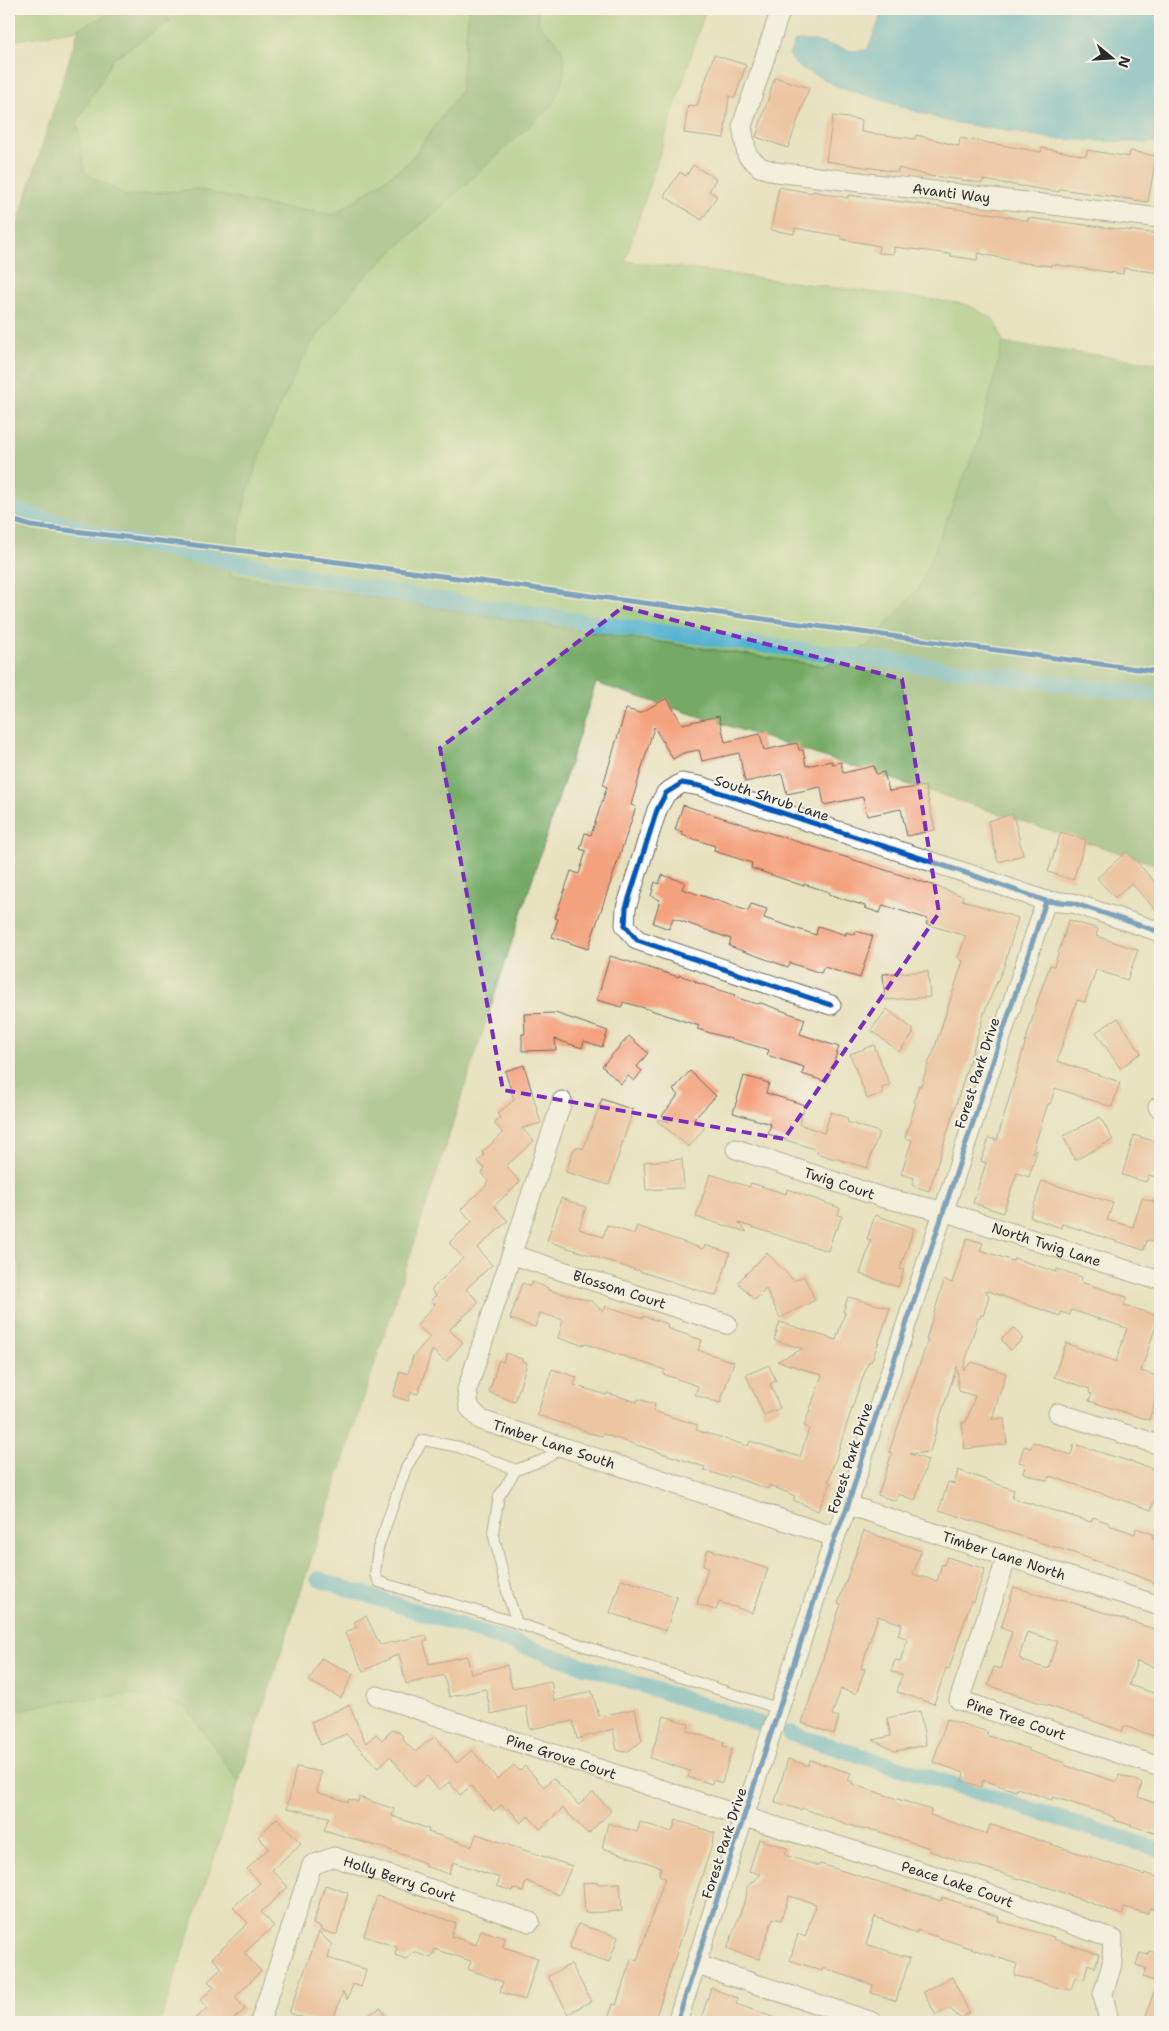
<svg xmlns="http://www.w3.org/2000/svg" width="1169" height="2031" font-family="'Shantell Sans',sans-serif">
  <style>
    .green { fill: #92c474; stroke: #5e7850 }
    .forest { fill: #75aa66; stroke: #506a48 }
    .water { fill: #50b0cf; stroke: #3e6e7d }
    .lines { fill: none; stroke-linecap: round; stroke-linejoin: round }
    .canal { stroke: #50b0cf; stroke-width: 16 }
    .building { fill: #f4a27e; fill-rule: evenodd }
    .lane-casing { stroke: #6d6b5f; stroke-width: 12 }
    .street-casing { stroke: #6d6b5f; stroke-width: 21 }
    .lane { stroke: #fff; stroke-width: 10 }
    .street { stroke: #fff; stroke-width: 19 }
    .cycleway-casing { stroke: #f7f3e8; stroke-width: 8 }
    .cycleway { stroke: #0057b8; stroke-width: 5 }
    .marked { fill: none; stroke: #7b2cbf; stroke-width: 4; stroke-dasharray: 10 6; stroke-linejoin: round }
    .labels { text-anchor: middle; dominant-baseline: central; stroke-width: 4; stroke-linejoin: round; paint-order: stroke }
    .street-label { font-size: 14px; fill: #2b2b2b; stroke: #f7f3e8 }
  </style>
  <rect width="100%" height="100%" fill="#f7f3e8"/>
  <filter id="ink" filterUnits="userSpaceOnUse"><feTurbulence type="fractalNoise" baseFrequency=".02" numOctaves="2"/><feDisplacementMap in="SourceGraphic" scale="10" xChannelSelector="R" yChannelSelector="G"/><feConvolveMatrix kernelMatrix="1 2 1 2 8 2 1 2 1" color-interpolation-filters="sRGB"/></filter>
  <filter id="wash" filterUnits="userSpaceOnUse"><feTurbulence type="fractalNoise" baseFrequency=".0096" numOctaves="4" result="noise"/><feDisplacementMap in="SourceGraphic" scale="20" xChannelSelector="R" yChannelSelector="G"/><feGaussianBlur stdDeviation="1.12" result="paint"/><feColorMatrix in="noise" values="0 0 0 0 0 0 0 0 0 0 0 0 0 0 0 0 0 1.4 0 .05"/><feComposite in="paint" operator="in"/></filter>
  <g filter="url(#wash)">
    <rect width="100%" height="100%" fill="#e8e1c0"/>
    <g class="green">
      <polygon points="9,9 120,9 73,31 9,41"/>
      <polygon points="162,9 469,9 460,92 408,163 334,215 253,203 197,189 127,196 85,173 77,122 113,59 170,21"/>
      <polygon points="537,9 706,9 625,261 966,304 992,318 997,325 1003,343 978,442 919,589 867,646 824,666 570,629 230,575 246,496 268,433 298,366 313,341 360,281 410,235 560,46 539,25"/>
      <polygon points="9,1247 22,1268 9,1362"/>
      <polygon points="134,1694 185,1706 239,1782 160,2022 9,2022 9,1703 20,1710 56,1702"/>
    </g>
    <path class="forest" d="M120,9H162L170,21L113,59L77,122L85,173L127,196L197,189L253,203L334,215L408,163L460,92L469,9H537C536,32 552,30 560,47C570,66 561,86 553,104L360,281L313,341L298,366L268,433L246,496L230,575L570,629L824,666L867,646L919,589L978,442L1003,343L1160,363V866L596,683L239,1782L185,1706L134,1694L56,1702L19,1710L9,1703V1362L22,1268L9,1247V251L79,28Z"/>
    <polygon class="water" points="884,9 1160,9 1160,141 1149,143 1055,139 946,121 837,86 796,65 789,55 795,41 815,41 852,51 867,50"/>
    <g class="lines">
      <g class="canal">
        <polyline points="9,509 121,540 401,594 607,625 1160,696"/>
        <polyline points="318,1579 761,1724"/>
        <polyline points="789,1733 1160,1850"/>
      </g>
    </g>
    <g id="blocks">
      <g class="building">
        <polygon points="714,55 746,65 735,98 729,96 724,138 684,133 688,105 697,106"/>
        <polygon points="775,77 809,88 788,148 756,137"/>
        <polygon points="833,116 862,120 861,132 915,139 916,135 959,146 960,138 1041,152 1042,148 1086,156 1087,150 1129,157 1130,151 1156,156 1148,202 1060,189 1059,192 983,180 982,183 934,176 934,177 898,168 898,172 826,161"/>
        <polygon points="693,165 716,179 709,191 717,196 702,220 664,196 680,172 686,176"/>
        <polygon points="779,187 812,193 813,191 848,198 848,195 910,203 995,214 1028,221 1028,218 1160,234 1160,273 1124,268 1123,274 1051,264 1051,266 1024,263 978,253 977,260 951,256 951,254 894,247 894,254 878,253 879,246 841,239 841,236 795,228 794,234 771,230"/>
        <polygon points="667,698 682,724 719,716 725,742 760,734 764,750 797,743 799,750 803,750 806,766 832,761 832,764 841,762 843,773 874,766 876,774 884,772 889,791 925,786 935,830 907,836 901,809 867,816 863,797 824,805 821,787 787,794 782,774 745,782 739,753 702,761 699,750 683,753 673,759 654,727 631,805 636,807 588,949 552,937 558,919 555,918 571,871 579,874 586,851 580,849 585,833 591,835 607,787 603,785 626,709 640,713"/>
        <polygon points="683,805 929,884 963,896 962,900 1018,918 1004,966 986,1008 929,1191 912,1185 914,1178 901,1174 912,1140 905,1138 916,1103 914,1102 919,1085 921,1086 931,1056 932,1056 963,961 958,958 966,936 926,924 928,919 883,905 880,913 865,908 865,906 828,894 829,892 804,884 804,886 751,868 752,863 714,851 715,846 682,835 683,832 675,830"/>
        <polygon points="1013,814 1023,855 998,862 988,821"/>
        <polygon points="1061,832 1086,840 1073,880 1048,872"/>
        <polygon points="1127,851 1160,888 1160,915 1131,883 1115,898 1097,878"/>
        <polygon points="662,875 685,882 682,889 748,911 751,904 767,909 764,918 816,935 818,926 846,935 846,932 855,935 856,931 873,936 860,978 824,967 821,973 790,963 788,967 729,946 731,939 673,918 669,929 653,923 660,900 651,896 655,882 659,884"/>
        <polygon points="1069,920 1098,929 1096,936 1138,950 1127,980 1096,970 1085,1002 1077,1000 1057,1061 1120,1082 1112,1107 1055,1088 1050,1104 1048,1104 1032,1153 1037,1150 1029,1177 1017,1173 1003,1213 973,1203 986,1163 981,1161 989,1138 997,1140 1038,999 1050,965 1054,966"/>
        <polygon points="610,956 679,977 679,975 696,981 695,982 735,995 734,997 757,1004 761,1003 805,1019 800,1034 839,1047 827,1082 802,1074 804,1067 767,1055 769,1050 697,1029 699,1026 648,1009 623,1002 622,1007 597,1000"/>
        <polygon points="928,971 930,997 885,1000 883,974"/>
        <polygon points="887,1009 913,1029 913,1034 899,1052 871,1030"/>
        <polygon points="555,1013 608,1031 602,1047 584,1041 582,1048 555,1039 556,1050 522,1051 522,1034 525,1034 524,1014"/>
        <polygon points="1118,1018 1141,1053 1120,1068 1096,1032"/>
        <polygon points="629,1036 648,1053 637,1067 642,1071 634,1081 628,1076 621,1084 602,1066"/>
        <polygon points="874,1045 890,1085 882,1088 883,1093 867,1099 850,1054"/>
        <polygon points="524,1065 541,1123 522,1128 534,1141 506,1166 520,1182 494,1206 508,1221 477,1248 492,1265 466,1289 479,1302 449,1330 463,1342 446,1362 432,1350 418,1394 411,1392 408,1401 393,1396 400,1371 408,1374 413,1356 430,1337 417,1325 435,1304 431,1300 436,1295 431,1290 463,1258 449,1243 472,1222 461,1209 487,1185 486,1183 488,1181 482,1173 485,1169 478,1161 484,1155 482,1152 503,1133 494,1123 500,1117 497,1114 514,1100 505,1071"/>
        <polygon points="690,1071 716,1096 694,1119 705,1127 689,1147 657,1121 658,1119 670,1122 662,1116 678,1095 673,1090"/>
        <polygon points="744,1076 769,1083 766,1093 805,1105 799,1124 824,1133 831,1112 848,1118 847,1122 879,1132 867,1168 834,1158 834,1159 817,1153 818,1151 811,1148 768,1134 771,1124 733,1113"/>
        <polygon points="602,1099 633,1110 609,1185 566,1172 573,1151 577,1147 583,1149"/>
        <polygon points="1100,1117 1113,1140 1075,1160 1063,1136"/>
        <polygon points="1134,1135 1160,1143 1160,1178 1149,1175 1146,1182 1122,1175"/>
        <polygon points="682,1159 684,1188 646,1190 644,1162"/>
        <polygon points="710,1174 749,1187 751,1183 786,1194 787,1189 840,1208 838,1215 842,1216 837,1230 835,1229 828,1251 739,1223 747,1232 696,1217"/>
        <polygon points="1042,1181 1113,1203 1107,1220 1133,1227 1142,1198 1160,1204 1160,1244 1147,1240 1144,1250 1062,1224 1061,1228 1030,1217"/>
        <polygon points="561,1198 586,1207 579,1229 603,1237 607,1225 634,1234 637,1226 703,1249 705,1245 730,1253 716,1296 547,1241"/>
        <polygon points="875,1215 914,1228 900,1269 904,1270 898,1287 860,1274 871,1241 867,1239"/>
        <polygon points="967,1238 983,1243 980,1250 1013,1261 1014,1258 1056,1272 1057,1269 1082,1277 1081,1282 1127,1297 1124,1305 1159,1316 1141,1371 1160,1377 1160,1386 1149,1420 1089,1401 1092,1394 1089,1393 1090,1389 1054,1377 1066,1343 1116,1362 1127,1328 1071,1310 1070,1315 1061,1312 1060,1316 985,1290 989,1296 983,1316 981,1314 980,1318 978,1318 963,1370 972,1362 1006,1373 992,1419 1004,1418 1007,1444 965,1449 962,1423 966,1422 975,1396 959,1391 957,1366 940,1417 930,1452 910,1454 928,1460 915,1500 898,1494 896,1501 878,1495 892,1453 889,1452 928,1340 926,1340 944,1280 952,1283"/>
        <polygon points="767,1253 794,1281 804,1276 815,1300 780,1318 766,1289 755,1300 747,1292 738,1282"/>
        <polygon points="532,1282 548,1288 548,1290 591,1301 604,1312 606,1306 643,1318 643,1316 668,1324 667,1328 702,1340 698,1350 734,1362 720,1403 695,1395 698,1386 663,1374 665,1370 583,1343 583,1345 558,1338 563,1320 540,1313 535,1327 510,1319 522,1283 531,1286"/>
        <polygon points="848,1297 890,1308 874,1355 871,1362 869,1361 856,1396 828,1482 831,1483 818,1511 793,1500 795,1496 769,1485 768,1489 730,1476 729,1478 704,1470 705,1467 603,1434 602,1436 589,1433 580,1429 537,1415 552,1369 577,1377 574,1385 606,1395 607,1393 637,1402 638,1399 655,1404 653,1411 698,1425 696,1430 748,1446 750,1441 800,1457 809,1428 804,1426 822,1375 777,1361 803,1349 774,1340 780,1322 836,1340 845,1313 843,1312"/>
        <polygon points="1014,1328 1023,1339 1010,1350 1001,1339"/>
        <polygon points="506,1353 522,1359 522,1361 527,1363 515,1402 489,1392 499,1360 503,1362"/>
        <polygon points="769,1365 776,1381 770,1384 780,1408 764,1415 746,1375"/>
        <polygon points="1033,1442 1071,1455 1074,1444 1160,1471 1160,1481 1151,1510 1050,1476 1048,1481 1023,1473 1026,1464 1019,1462 1024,1446 1031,1448"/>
        <polygon points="958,1470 1014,1490 1012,1498 1091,1522 1093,1517 1109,1523 1109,1525 1135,1534 1136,1528 1153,1534 1152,1538 1160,1540 1160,1590 1151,1581 1080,1555 939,1510 948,1482 954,1484"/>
        <polygon points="864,1531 921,1551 913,1574 937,1581 942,1564 944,1565 947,1557 985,1569 974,1602 971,1601 949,1669 946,1668 934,1704 897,1692 902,1675 891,1671 895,1660 900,1661 908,1639 898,1635 902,1624 878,1616 861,1668 865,1669 856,1694 841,1689 832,1715 839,1717 834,1734 802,1723 841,1604 838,1603"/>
        <polygon points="708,1549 768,1569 753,1613 719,1602 716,1610 697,1604 708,1568 703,1566"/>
        <polygon points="621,1579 677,1597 666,1631 610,1613"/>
        <path d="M1014,1587L1059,1601L1060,1599L1096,1610L1160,1631V1669L1137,1661L1129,1685L1160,1695V1738L1124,1726L1122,1731L988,1685L994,1667L1001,1669L1012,1632L1001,1628ZM1027,1632L1057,1641L1048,1669L1022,1661V1659L1019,1658Z"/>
        <polygon points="366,1616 380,1645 426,1635 428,1640 424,1642 429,1664 467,1656 471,1674 507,1665 512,1688 551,1681 554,1701 592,1691 599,1716 635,1709 642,1741 628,1751 623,1752 617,1750 613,1729 577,1739 573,1721 530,1729 526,1706 491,1714 486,1689 449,1697 444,1675 406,1684 399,1654 363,1671 345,1633 357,1627 354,1622"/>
        <polygon points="321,1658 353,1674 341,1698 309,1681"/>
        <polygon points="349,1705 366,1743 376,1734 382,1740 392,1730 399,1732 403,1737 404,1741 415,1752 435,1736 457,1763 472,1750 497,1779 514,1765 520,1771 525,1766 544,1787 553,1778 579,1805 593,1792 611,1811 588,1834 563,1808 540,1829 528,1816 521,1823 508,1808 506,1810 501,1805 494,1811 471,1786 460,1795 449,1782 439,1790 427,1776 414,1787 390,1756 378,1768 346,1734 321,1745 311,1722"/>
        <polygon points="920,1711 926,1745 895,1751 873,1740 891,1736 887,1718"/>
        <polygon points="664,1716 689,1724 687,1731 724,1742 723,1746 732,1748 722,1783 713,1780 712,1784 688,1777 690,1771 650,1758"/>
        <polygon points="947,1719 988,1732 986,1735 1029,1749 1029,1751 1065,1763 1064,1765 1117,1782 1119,1775 1136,1780 1142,1784 1138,1797 1160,1805 1160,1830 1155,1829 1154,1833 1114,1820 1115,1818 1107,1814 1053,1797 1052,1800 1017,1788 1016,1791 983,1780 981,1787 962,1781 964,1773 933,1762"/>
        <polygon points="788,1759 808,1766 810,1760 851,1773 848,1780 853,1782 852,1784 931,1810 930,1815 987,1834 990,1825 1006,1829 1144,1875 1145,1873 1160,1878 1160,1912 1150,1908 1148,1913 1144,1913 1125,1907 1122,1915 1056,1890 929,1851 930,1848 874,1830 861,1829 802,1808 801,1810 775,1802"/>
        <polygon points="296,1767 321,1772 317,1792 348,1802 349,1799 358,1802 359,1797 394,1809 392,1816 429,1829 428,1832 472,1846 476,1834 572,1866 559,1895 526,1881 523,1892 513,1888 512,1891 497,1886 500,1878 453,1862 449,1874 424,1866 425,1863 393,1851 324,1830 329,1817 287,1808"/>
        <polygon points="277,1818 301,1843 272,1870 288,1887 261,1912 274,1926 244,1953 261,1971 235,1997 245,2009 230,2022 191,2022 207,2008 200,2000 214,1987 208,1981 222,1968 212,1958 248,1923 233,1907 260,1883 247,1869 269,1848 258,1837"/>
        <polygon points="676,1820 715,1833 712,1842 713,1842 654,2022 618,2022 608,2019 613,2004 616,2005 631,1959 637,1961 665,1878 659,1875 661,1867 602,1848 608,1823 637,1832 640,1822 672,1832"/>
        <polygon points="759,1839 787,1848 785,1855 819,1866 820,1864 941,1901 942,1897 999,1917 998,1921 1054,1937 1053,1939 1099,1954 1095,1967 1088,1964 1084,1980 1075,1977 1071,1990 1059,1988 1014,1975 1017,1964 917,1930 916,1933 875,1917 866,1944 910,1958 896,2001 871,1993 873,1985 823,1968 822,1971 790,1960 798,1934 805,1937 816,1904 789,1896 781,1920 773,1918 759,1959 727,1949 746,1897 747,1887 760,1874 749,1871"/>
        <polygon points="598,1882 598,1884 620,1883 622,1911 585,1913 583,1883"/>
        <polygon points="325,1885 348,1893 337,1934 335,1934 320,1930 321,1927 313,1924"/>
        <polygon points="377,1896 456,1923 451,1936 476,1945 481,1930 505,1938 503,1947 538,1958 525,2000 500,1992 503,1982 468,1969 471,1961 435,1949 431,1958 414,1952 406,1959 395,1955 397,1947 364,1936"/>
        <polygon points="578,1924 618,1937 609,1962 569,1949"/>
        <polygon points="319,1932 332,1945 328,1958 366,1970 361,1987 353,1984 347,2000 343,1992 332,2022 317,2022 289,2013"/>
        <polygon points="1149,1951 1160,1954 1160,2022 1144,2022 1157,1982 1143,1977 1146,1968 1136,1965 1140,1953 1148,1955"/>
        <polygon points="571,1964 591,2001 568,2014 548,1976"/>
        <polygon points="952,1977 969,2012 961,2019 949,2008 936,2015 923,1992"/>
        <polygon points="711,1988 738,1998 736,2004 781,2020 780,2022 700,2022"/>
        <polygon points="381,2008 388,2022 354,2022"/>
      </g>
    </g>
  </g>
  <g filter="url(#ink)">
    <use href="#blocks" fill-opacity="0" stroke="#6d6b5f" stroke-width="1"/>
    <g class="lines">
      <defs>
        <g id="lane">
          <polyline points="564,1447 543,1460 516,1470 499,1496 493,1532 508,1596 517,1623 608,1654 780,1709"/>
          <polyline points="516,1470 459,1447 423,1440 406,1468 378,1548 375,1574 379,1582 517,1623"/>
        </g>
        <g id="street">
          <path id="s1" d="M781,9L742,126L747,155L760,167L776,172L1160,218"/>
          <polyline points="831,1005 637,940 625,925 626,908 657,810 666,793 682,783 700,786 969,874 1046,901 1073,903 1160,932"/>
          <path id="s2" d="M562,1101L467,1390L469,1407L481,1420L835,1537"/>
          <polyline points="1158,1107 1160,1108"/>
          <path id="s3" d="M736,1149L884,1198L943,1211L1151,1278"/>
          <path id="s4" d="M513,1255L727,1324"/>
          <polyline points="1058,1413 1160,1445"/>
          <path id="s5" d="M848,1505L1160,1606"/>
          <path id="s6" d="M1007,1557L959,1700L1160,1767"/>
          <path id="s7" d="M377,1696L745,1817L958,1883L1113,1939L1112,1964L1103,1994L1109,2022"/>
          <polyline points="697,1965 873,2022"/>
          <path id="s8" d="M260,2022L312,1865L334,1857L530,1922"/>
          <polyline points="677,2022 835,1537 848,1505 869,1437 1046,901"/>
        </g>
      </defs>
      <use href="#lane" class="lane-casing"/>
      <use href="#street" class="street-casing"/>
      <use href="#lane" class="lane"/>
      <use href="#street" class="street"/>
      <defs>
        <g id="cycleway">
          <polyline points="9,519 31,526 330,561 1160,672"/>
          <polyline points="831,1005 637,940 625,925 626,908 657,810 666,793 682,783 700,786 969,874 1046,901 1073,903 1160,932"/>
          <polyline points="677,2022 835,1537 848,1505 869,1437 1046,901"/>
        </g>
      </defs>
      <use href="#cycleway" class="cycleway-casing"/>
      <use href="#cycleway" class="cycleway"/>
    </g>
  </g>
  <path d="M0 0H1169V2031H0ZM623,607L902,679L939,913L784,1139L503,1090L440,748Z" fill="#e8e1c0" fill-opacity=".55" fill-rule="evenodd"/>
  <path class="marked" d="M623,607L902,679L939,913L784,1139L503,1090L440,748Z"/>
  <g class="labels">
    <g class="street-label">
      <text stroke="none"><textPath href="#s1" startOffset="364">Avanti Way</textPath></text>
      <text transform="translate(772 798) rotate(18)">South Shrub Lane</text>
      <text transform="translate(977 1073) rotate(-72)">Forest Park Drive</text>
      <text stroke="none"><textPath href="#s3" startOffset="109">Twig Court</textPath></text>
      <text stroke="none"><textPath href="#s3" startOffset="325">North Twig Lane</textPath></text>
      <text stroke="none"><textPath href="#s4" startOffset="112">Blossom Court</textPath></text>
      <text stroke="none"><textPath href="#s2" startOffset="416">Timber Lane South</textPath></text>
      <text transform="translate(850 1458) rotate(-72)">Forest Park Drive</text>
      <text stroke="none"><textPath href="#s5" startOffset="164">Timber Lane North</textPath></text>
      <text stroke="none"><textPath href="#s6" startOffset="211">Pine Tree Court</textPath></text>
      <text stroke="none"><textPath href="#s7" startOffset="194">Pine Grove Court</textPath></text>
      <text transform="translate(724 1843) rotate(-72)">Forest Park Drive</text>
      <text stroke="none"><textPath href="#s8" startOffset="258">Holly Berry Court</textPath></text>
      <text stroke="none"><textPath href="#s7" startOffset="610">Peace Lake Court</textPath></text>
    </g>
  </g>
  <rect width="1169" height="2031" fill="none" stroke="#f7f3e8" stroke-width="30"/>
  <g transform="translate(1112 58) rotate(108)" stroke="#f7f3e8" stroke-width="4" paint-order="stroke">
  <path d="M0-4L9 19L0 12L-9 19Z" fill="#2b2b2b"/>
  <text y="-8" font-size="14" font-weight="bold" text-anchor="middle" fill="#2b2b2b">N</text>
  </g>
</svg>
